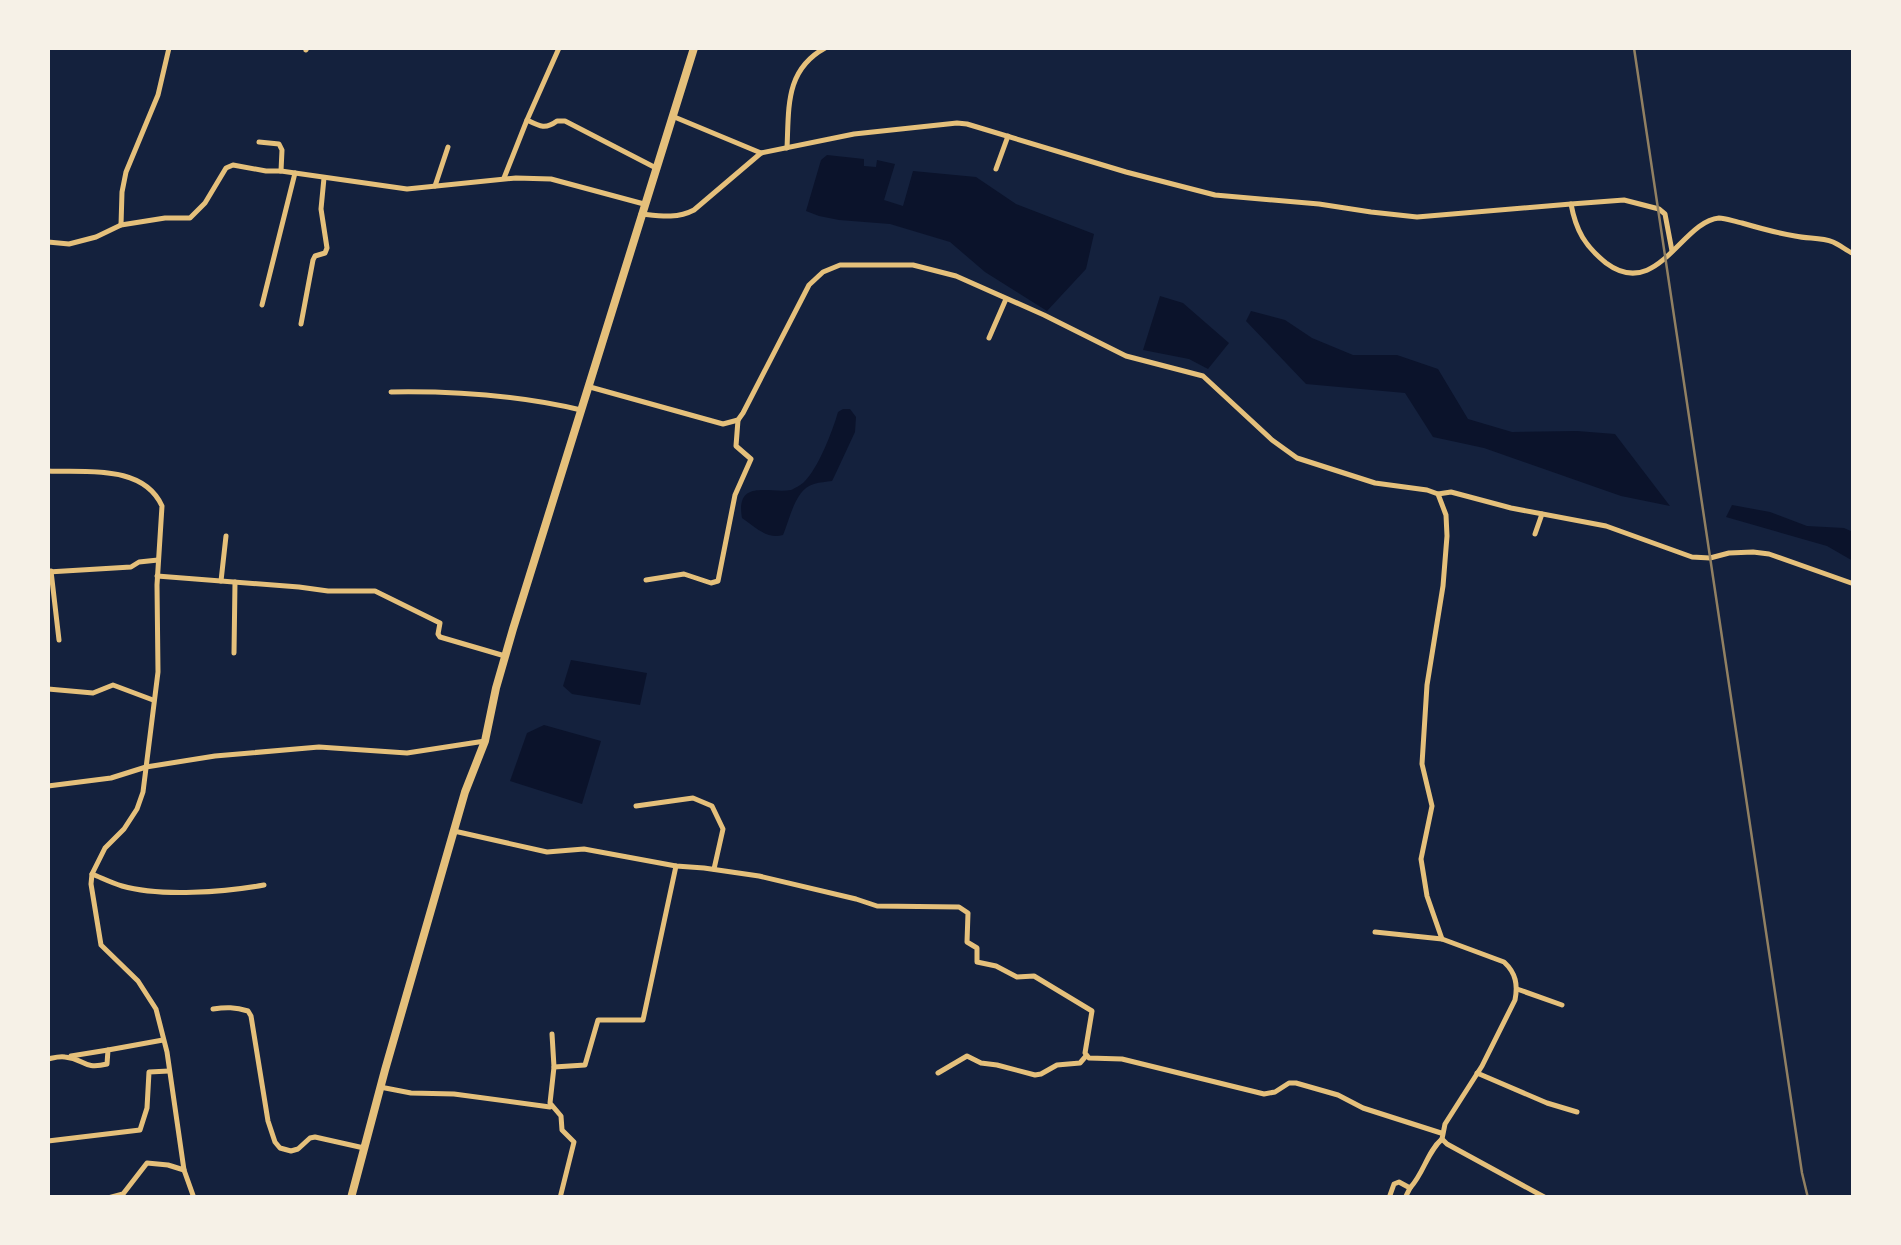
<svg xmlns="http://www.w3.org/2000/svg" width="1901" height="1245" font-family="'Asap Condensed',sans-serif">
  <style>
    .water { fill: #0b132b }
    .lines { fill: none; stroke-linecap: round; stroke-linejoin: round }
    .minor { stroke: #e5c07b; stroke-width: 5 }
    .secondary { stroke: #e5c07b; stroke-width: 8 }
    .rail { stroke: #918062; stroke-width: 2.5 }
  </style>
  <rect width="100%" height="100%" fill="#14213d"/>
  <g class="water">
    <polygon points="827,155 864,159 864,166 876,167 877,160 895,164 884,200 903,206 913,171 976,177 1016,204 1094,234 1086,269 1047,311 985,272 950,242 890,224 839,220 819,216 806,211 821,160"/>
    <polygon points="1160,296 1183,303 1229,343 1208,369 1189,359 1143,350"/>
    <polygon points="1251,311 1285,320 1312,338 1353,355 1397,355 1438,369 1468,419 1512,432 1577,431 1615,434 1670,506 1621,496 1484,448 1433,437 1405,393 1306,384 1246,321"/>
    <path d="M843,409H850L856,417L855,432L835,475L832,481C826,482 820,482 814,484C795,489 790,519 783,535C767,540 754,526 742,518C735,478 770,494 791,490C794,489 802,484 804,482C818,469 833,430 838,412Z"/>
    <polygon points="1732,505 1770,512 1807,526 1844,528 1853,532 1853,561 1827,546 1726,517"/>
    <polygon points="571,660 647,673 640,705 572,694 563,686"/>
    <polygon points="544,725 601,741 582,804 510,781 527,733"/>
  </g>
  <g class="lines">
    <g class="minor">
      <path d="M559,48L527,120C539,126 545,130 557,121H565L656,168"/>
      <polyline points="306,50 307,48"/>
      <polyline points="672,116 761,153"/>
      <polyline points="259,142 279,144 282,150 281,171"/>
      <path d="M787,148C789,107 785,70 825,48"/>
      <polyline points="996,169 1008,136"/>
      <polyline points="504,178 527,120"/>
      <polyline points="435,186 448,147"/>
      <polyline points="1571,204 1624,200 1659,209 1665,214 1672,251"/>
      <path d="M641,214C660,216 677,219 694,210L761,153L854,134L957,123L967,124L1126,172L1215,195L1319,204L1371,212L1417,217L1571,204C1576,231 1585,246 1606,263C1657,301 1682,221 1719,218C1726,218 1735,222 1742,223C1759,228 1777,233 1795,236C1808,239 1821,237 1833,242C1840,245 1847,251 1854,254"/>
      <polyline points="121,225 122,192 126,172 158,95 169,48"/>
      <polyline points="48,242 69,244 96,237 121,225 165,218 190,218 205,203 226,168 233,165 266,171 281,171 407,189 516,178 551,179 644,204"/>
      <polyline points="262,305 295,173"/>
      <polyline points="301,324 313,260 315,256 325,253 327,248 321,209 324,178"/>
      <polyline points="989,338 1006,299"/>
      <path d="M590,387L723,424L738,420L743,413L809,285L823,272L840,265H913L956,276L1044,315L1126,356L1203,376L1272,440L1297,458L1375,483L1427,490L1438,494L1446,515L1447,536L1443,586L1427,685L1422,764L1432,806L1421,859L1427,896L1442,939L1504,962C1516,973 1518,985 1515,1000L1482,1066L1445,1124L1442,1139L1447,1144L1546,1198"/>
      <path d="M391,392C454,391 519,395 581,410"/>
      <path d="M48,471C86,473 143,464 162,506L157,585L158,672L143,792L137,809L124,829L105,848L92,874L91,884L101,945L138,981L156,1009L167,1052L184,1170L194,1198"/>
      <polyline points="1438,494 1451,492 1511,508 1606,526 1692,557 1710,558 1729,553 1753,552 1769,554 1854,584"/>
      <polyline points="1535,534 1542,514"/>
      <polyline points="51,571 59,640"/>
      <polyline points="48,572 131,567 139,562 158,560"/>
      <polyline points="157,576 299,587 328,591 375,591 440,623 438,634 440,637 505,656"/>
      <polyline points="646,580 684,574 711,583 718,581 735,495 751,459 736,446 738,420"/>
      <polyline points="221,581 226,536"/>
      <polyline points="234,653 235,582"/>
      <polyline points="48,689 93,693 113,685 153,700"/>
      <polyline points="48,786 111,778 146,767 215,756 319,747 407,753 485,741"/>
      <polyline points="636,806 693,798 712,806 723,829 714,869"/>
      <polyline points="454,831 547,852 584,849 676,866 704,868 759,876 856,899 877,906 959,907 968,913 967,942 977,948 977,962 996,966 1017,977 1034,976 1092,1011 1085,1053 1089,1058 1122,1059 1264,1094 1275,1092 1289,1083 1296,1083 1338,1095 1363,1108 1441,1133"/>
      <path d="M92,874C102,878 112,883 122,886C160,897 225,892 264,885"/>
      <polyline points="1375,932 1442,939"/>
      <polyline points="1517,989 1562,1005"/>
      <path d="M213,1009C226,1007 235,1007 248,1011L251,1016L268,1121L275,1142L280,1148L291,1151L298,1149L310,1138L315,1137L364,1148"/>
      <polyline points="552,1034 554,1067 550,1103 561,1116 562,1130 574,1142 560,1198"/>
      <polyline points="71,1056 108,1050"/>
      <path d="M48,1059C53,1058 59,1056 65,1057C85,1059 83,1070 107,1064L108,1050L163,1040"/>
      <polyline points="554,1067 585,1065 598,1020 643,1020 676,866"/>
      <polyline points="938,1073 967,1056 981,1063 997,1065 1035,1075 1041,1074 1057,1065 1080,1063 1086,1056"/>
      <polyline points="1477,1073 1547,1103 1577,1112"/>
      <polyline points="380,1087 411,1093 454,1094 550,1107"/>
      <polyline points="48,1141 140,1130 147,1108 149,1072 169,1071"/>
      <polyline points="108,1198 123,1194 147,1163 168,1165 184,1170"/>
      <path d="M1389,1198L1394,1184L1399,1182L1410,1188C1424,1173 1427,1152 1442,1139"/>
      <polyline points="1405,1198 1410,1188"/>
    </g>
    <polyline class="secondary" points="351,1198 385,1070 465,792 485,741 496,688 513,629 694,48"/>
    <polyline class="rail" points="1634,48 1802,1173 1808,1198"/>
  </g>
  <rect width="1901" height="1245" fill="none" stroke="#f6f1e7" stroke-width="100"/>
</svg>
